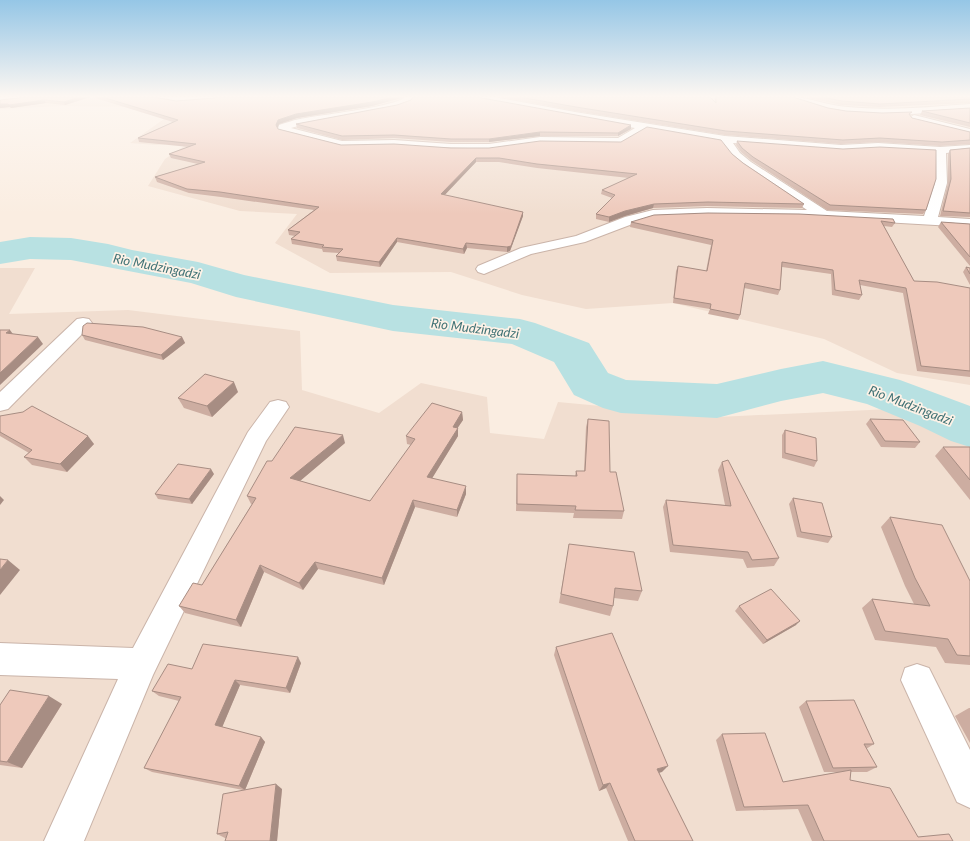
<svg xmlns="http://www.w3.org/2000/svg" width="970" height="841" font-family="Lato,sans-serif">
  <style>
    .residential { fill: #f1ded0 }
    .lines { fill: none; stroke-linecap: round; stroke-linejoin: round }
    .river { fill: #b8e1e2; fill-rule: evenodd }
    .street-casing { stroke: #cab4a9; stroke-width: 2 }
    .street { fill: #fff; fill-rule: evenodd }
    .wall { fill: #cdada1 }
    .shaded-wall { fill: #a78d83 }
    .building { fill: #eec9bb; stroke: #a78d83 }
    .labels { text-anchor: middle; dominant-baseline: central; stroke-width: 3.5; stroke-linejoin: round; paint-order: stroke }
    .water-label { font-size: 13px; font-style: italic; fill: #407275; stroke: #fef2e7 }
  </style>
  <rect width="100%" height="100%" fill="#faede1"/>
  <g class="residential">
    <polygon points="0,97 970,97 970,385 897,373 824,339 673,303 586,309 522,295 451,272 330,273 275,243 297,214 240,211 148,186 165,159 190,142 157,145 130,143 164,119 136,107 63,106 0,109"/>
    <polygon points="0,268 35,268 9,314 128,310 300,331 302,390 379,413 421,383 487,397 490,433 544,439 558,402 718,417 891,409 970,436 970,841 0,841"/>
  </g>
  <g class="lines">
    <polygon class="river" points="30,237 71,238 108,244 132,250 198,262 244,275 393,305 520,319 535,323 589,343 608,373 626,380 717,384 781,369 823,361 900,380 970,406 970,447 951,441 920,426 867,404 823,393 781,401 717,418 621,413 603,408 574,395 554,362 512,344 393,331 236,297 191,283 71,260 30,259 0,264 0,242"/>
    <defs>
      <g id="street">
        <polygon points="0,97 25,97 21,100 0,103"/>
        <polygon points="155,97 219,97 215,100 177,103 156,99"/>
        <path d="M405,97H413L411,102C373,117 330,116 291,128L342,141L394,140L451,144H489L540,137L618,138L635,128L575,118L482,100L478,97H494L575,112L725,136L841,145L878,143L940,147L970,145V151L946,153L947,183L938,217L970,219V227L797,217L707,216L653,218L635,223L585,242L531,254L484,274L478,272L476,269L478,266L521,248L576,236L625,217L653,210L707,208L807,210L743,166L732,157L721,142L646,129L620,144L540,143L489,150H451L394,146L342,147L279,131L278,129L279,125C286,123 293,120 300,119C318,115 396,107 405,97ZM733,143L841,151L878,149L935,153V183L924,216L827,211L751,162L740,153Z"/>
        <path d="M791,97C810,97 828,106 848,107C889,111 929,107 970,104V110C923,113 874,119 827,110C815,107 804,102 792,99Z"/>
        <polygon points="914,115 970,129 970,135 911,120 909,118"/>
        <polygon points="83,318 89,319 92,323 89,327 8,409 0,411 0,392 77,319"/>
        <polygon points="278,400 286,402 289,407 266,441 153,675 84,841 44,841 118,679 0,675 0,643 133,648 248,432 270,402"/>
        <polygon points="917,664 929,668 970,750 970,808 957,802 901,680 905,668"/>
      </g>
    </defs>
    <use href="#street" class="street-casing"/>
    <use href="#street" class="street"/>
  </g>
  <g class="wall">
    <polygon points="21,97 90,97 65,105 46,103 11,108 10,107 0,108 0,100 19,98"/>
    <polygon points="92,97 154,97 176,101 214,98 216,97 403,97 398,99 372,106 297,118 279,124 277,127 278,129 341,145 732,154 743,163 804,204 802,208 707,206 653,208 625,216 609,222 596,219 596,214 612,198 601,194 602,190 629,178 537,168 499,162 476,162 444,195 523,216 510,251 507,252 467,248 464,254 397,242 380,267 337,261 336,256 339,253 323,252 322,249 292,244 291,239 295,236 289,235 288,230 314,210 221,197 189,193 157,182 155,177 198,164 171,158 169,154 189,147 139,142 138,138 173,122"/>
    <polygon points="501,97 710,97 715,102 715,97 793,97 828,108 846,111 910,115 912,118 970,132 970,144 940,146 878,142 841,144 725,135 575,111"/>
    <polygon points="793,97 970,97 970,103 879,107 841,105 805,97"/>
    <polygon points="482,98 631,129 618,136 540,136 489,142 451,142 394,138 342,140 297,128 296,124 397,105 411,100"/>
    <polygon points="970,108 970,127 920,115 922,111"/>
    <polygon points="737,141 926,210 923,214 827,210 752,161 741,152 736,145"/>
    <polygon points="970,148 970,217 940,216 948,183 948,154 950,150"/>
    <polygon points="893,219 895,223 892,227 884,226 914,281 970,288 970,377 917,371 903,293 860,285 862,295 859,300 832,295 831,274 782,267 780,290 778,295 744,288 740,315 738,320 708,314 710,309 673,303 676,271 678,266 706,271 711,245 630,227 631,222"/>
    <polygon points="941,222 970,224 970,266 938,227"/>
    <polygon points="966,267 970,268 970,285 963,272"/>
    <polygon points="82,335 182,337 185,343 163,360 85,340"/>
    <polygon points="238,392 212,417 184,408 178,398"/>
    <polygon points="462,412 463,420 457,428 458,436 432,478 466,494 457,517 415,507 384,585 318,569 303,590 264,572 241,627 185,613 179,606 202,585 252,504 251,504 247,496 272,461 345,443 300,481 370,501 411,445 407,444 406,436"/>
    <polygon points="0,416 94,444 67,472 32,465 24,457 29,453 0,436"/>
    <polygon points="588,419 610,472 624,511 622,519 573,518 574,513 516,511 517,474 575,476 576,471 584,471 586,427"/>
    <polygon points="870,419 920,442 915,448 881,447 866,424"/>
    <polygon points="785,430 817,461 814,467 782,458 782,435"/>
    <polygon points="943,447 970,447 970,500 935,456"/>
    <polygon points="722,462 779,558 774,566 747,568 743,559 670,552 663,507 666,500 725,505 718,470"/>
    <polygon points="214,474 192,504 158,499 155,494"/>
    <polygon points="793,498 832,537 828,543 797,537 789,504"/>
    <polygon points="890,517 970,581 970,665 945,663 936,647 875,640 862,608 872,599 914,604 905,586 881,527"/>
    <polygon points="569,544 642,591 638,601 614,598 613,606 610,616 559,603"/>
    <polygon points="739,606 796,625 763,644 735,611"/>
    <polygon points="556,647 662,772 659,772 693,841 628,841 606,788 599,791 554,655"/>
    <polygon points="301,663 290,693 240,685 222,727 261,737 265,742 245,790 282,789 277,841 225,841 226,838 225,838 217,834 243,790 152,772 144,768 179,701 159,696 152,691 192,669"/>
    <polygon points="806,701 874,744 866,749 877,767 867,772 851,772 850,780 918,837 953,841 812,841 798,809 736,811 716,740 722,734 783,782 839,772 824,772 799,707"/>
    <polygon points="62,704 22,768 0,765 0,705"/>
    <polygon points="969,708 970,708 970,743 955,716"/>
  </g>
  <g class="shaded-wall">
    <polygon points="79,97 90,97 65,105 64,102"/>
    <polygon points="394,97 403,97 398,99 372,106 297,118 279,124 277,129 276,125 278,120 296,114"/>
    <polygon points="44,100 46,103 11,108 10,107 0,108 0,104"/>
    <polygon points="631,125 631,129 618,136 618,133"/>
    <polygon points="540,132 540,136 489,142 489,139"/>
    <polygon points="476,158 476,162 441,199 441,194"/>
    <polygon points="654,204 653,208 625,216 609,222 609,217 625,211"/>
    <polygon points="523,212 523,216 510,251 507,252 507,247"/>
    <polygon points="397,238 397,242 380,267 379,262"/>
    <polygon points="466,243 467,248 464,254 463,249"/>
    <polygon points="10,330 15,337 6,333"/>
    <polygon points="38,337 43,344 0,385 0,373"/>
    <polygon points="182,337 185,343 163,360 161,355"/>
    <polygon points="234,382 238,392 212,417 207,406"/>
    <polygon points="462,412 463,420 453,435 453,427"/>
    <polygon points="458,428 458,436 428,485 427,477"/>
    <polygon points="343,435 345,443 294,486 290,478"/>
    <polygon points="88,436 94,444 67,472 60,464"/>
    <polygon points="211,469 214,474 192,504 189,499"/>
    <polygon points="466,486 466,494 457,517 457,510"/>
    <polygon points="0,496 4,500 0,505"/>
    <polygon points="413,500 415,507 384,585 382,578"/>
    <polygon points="8,560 20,570 0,595 0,570"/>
    <polygon points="315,562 318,569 303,590 299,583"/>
    <polygon points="260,565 264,572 241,627 236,620"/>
    <polygon points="800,621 796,625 763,644 767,640"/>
    <polygon points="298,657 301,663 290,693 286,688"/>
    <polygon points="235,680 240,685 221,730 215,725"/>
    <polygon points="49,696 62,704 22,768 7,762"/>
    <polygon points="261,737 265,742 245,790 239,786"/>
    <polygon points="668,766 662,772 652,775 657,769"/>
    <polygon points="610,783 606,788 599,791 603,785"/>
    <polygon points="276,784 282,789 277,841 270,841"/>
  </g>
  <g class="building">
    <polygon points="21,97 79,97 64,102 44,100 9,105 8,104 0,104 0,100 19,98"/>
    <polygon points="102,97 154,97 176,101 214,98 216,97 394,97 372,102 296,114 278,120 276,125 278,129 341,145 394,144 451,148 489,148 540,141 621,142 647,127 721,140 732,154 743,163 804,204 708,202 654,204 625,211 609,217 596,214 615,195 602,190 637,174 537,164 499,158 476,158 441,194 523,212 511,246 507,247 466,243 463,249 397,238 379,262 336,256 343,249 322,247 324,245 291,239 300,232 288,230 319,207 220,192 187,189 155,177 205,162 169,154 196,144 138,138 178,120"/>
    <polygon points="413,97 480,97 482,98 631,125 618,133 540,132 489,139 451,139 394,135 342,136 296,124 397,105 411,100"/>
    <polygon points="519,97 710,97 716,103 716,97 793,97 828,108 846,111 882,113 912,112 909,114 912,118 970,132 970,140 942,142 880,138 843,140 726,131 576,107"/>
    <polygon points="821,97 970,97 970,99 880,104 842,101"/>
    <polygon points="970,108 970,123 922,111"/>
    <polygon points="737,141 843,149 880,147 936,150 936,179 926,210 830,205 753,157 742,148"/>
    <polygon points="970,148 970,213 943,211 951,179 950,150"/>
    <polygon points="708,213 799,214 893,219 895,223 881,221 914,281 937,282 970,288 970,371 921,366 906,288 859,280 862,295 835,290 833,270 782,262 780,290 745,283 740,315 710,309 711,304 674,298 678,266 707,271 713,240 631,222 654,215"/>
    <polygon points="941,222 970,224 970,257"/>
    <polygon points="966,267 970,268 970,274"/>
    <polygon points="87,323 143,327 182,337 161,355 82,335 83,326"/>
    <polygon points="0,330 10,330 6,333 38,337 0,373"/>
    <polygon points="205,374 234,382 207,406 178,398"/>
    <polygon points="432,403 462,412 453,427 458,428 427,477 466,486 457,510 413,500 382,578 315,562 299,583 260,565 236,620 179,606 193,583 202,585 256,498 247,496 267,461 272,461 295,427 343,435 290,478 370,501 415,439 406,436"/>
    <polygon points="32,406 88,436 60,464 24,457 32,450 0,432 0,416 23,412"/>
    <polygon points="588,419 609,421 610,472 616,472 624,511 575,510 576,506 517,504 517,474 577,476 576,471 585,471"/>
    <polygon points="870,419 903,420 920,442 885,441"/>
    <polygon points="785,430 816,438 817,461 785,453"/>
    <polygon points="943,447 970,447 970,480"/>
    <polygon points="728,460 779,558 752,560 748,552 673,545 666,500 731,506 722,462"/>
    <polygon points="178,464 211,469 189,499 155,494"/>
    <polygon points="793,498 822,503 832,537 801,532"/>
    <polygon points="890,517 942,525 970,581 970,656 957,655 948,639 885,631 872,599 930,606 915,578"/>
    <polygon points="569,544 634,552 642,591 615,588 613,606 561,594"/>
    <polygon points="0,559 8,560 0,570"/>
    <polygon points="771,589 800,621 767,640 739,606"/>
    <polygon points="612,633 668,766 657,769 693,841 635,841 610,783 603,785 556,647"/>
    <polygon points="203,644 298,657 286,688 235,680 215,725 261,737 239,786 144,768 181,697 152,691 168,664 192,669"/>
    <polygon points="10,690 49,696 7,762 0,761 0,705"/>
    <polygon points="854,700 874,744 864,744 877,767 833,768 806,701"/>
    <polygon points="765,733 783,782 851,770 850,780 890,788 918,837 949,834 953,841 824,841 808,805 744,807 722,734"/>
    <polygon points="276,784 270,841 225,841 228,832 217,834 223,794"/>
  </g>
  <linearGradient id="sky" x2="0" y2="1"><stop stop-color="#95c6e6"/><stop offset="0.45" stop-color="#fdf7f2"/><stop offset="1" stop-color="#fdf7f2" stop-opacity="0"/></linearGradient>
  <rect width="970" height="214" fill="url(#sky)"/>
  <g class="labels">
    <g class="water-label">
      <text transform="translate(157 266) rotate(11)">Rio Mudzingadzi</text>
      <text transform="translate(475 328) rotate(7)">Rio Mudzingadzi</text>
      <text transform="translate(911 405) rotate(21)">Rio Mudzingadzi</text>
    </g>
  </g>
</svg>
